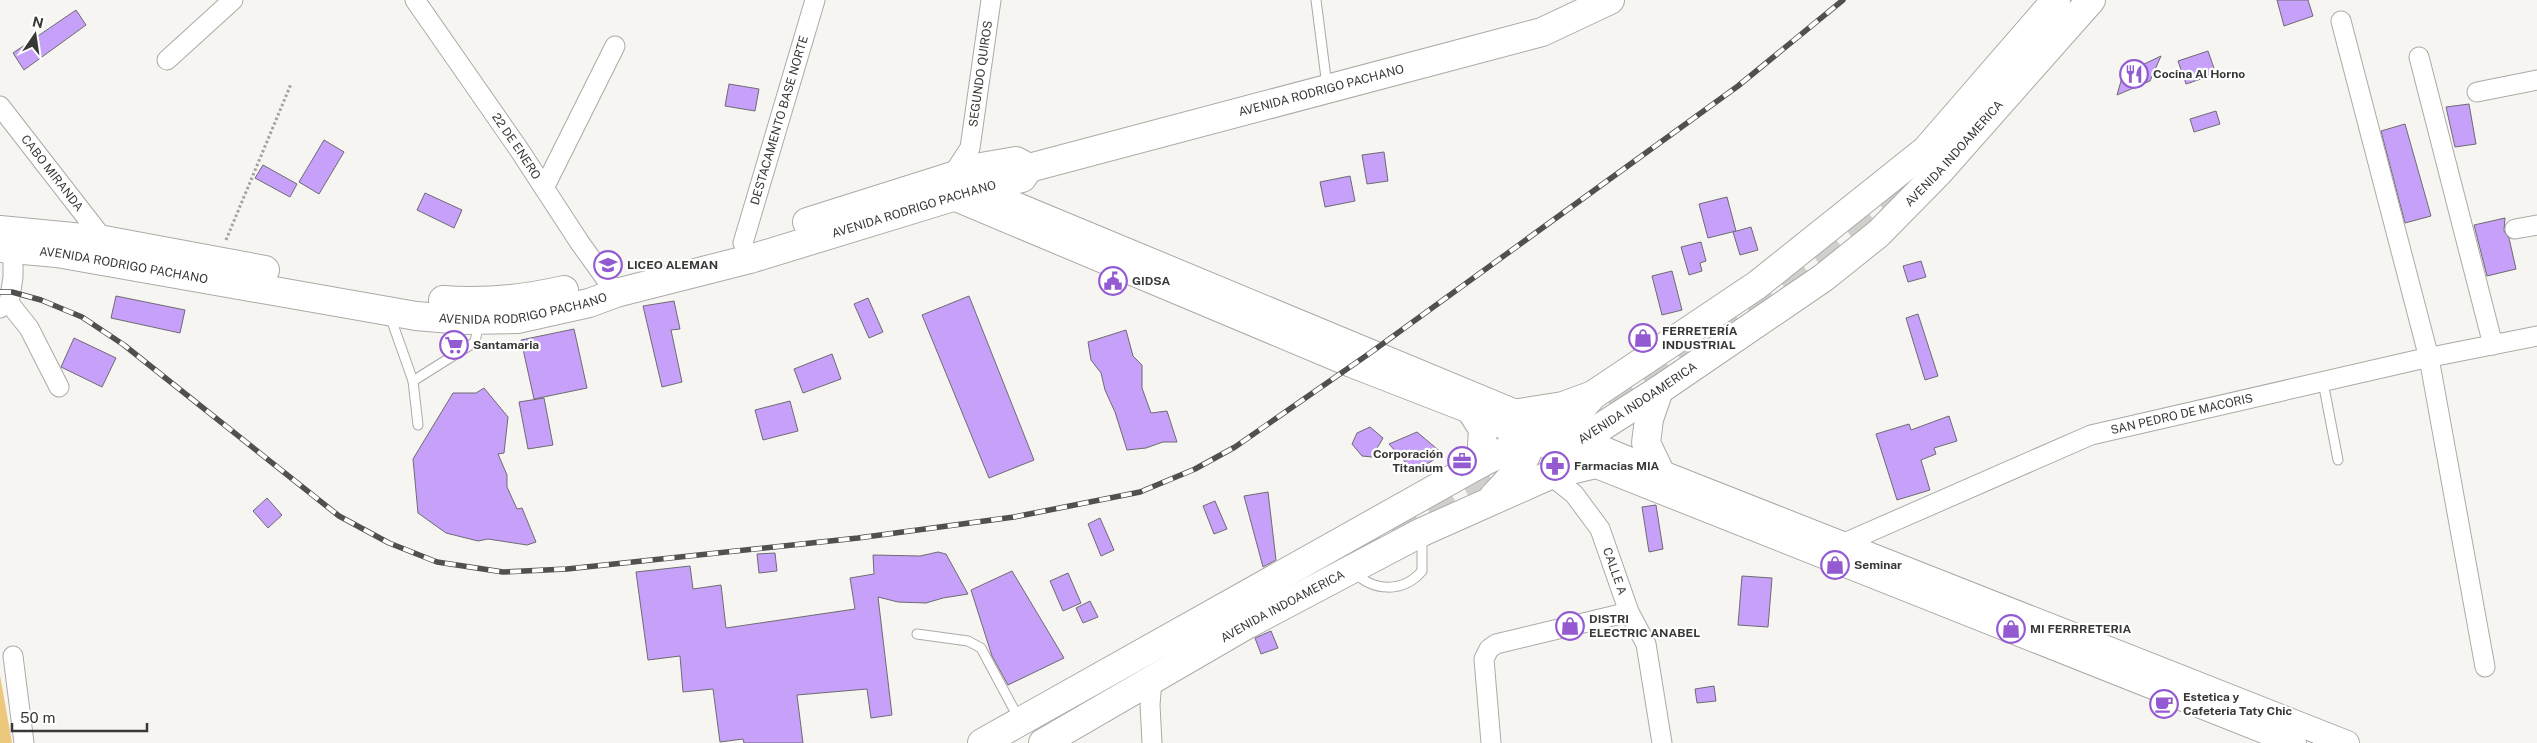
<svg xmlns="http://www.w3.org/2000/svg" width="2537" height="743" font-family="'Public Sans',sans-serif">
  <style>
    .green { fill: #ebc87c }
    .building { fill: #c6a0f9; stroke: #6d6c70 }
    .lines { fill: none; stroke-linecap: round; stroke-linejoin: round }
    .primary-tunnel { stroke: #d1cfcc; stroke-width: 28; stroke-dasharray: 28 14; stroke-linecap: butt }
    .service-casing { stroke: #acaaa6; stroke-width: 11 }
    .minor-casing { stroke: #acaaa6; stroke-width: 21 }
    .tertiary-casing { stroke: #acaaa6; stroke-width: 26 }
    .primary-casing { stroke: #acaaa6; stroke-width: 30 }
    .path { stroke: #a3a29f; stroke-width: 3; stroke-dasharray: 2.5 2.5; stroke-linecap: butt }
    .service { stroke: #fff; stroke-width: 9 }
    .minor { stroke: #fff; stroke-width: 19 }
    .tertiary { stroke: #fff; stroke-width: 24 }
    .primary { stroke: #fff; stroke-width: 28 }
    .rail-casing { stroke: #51504e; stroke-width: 5.5 }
    .rail { stroke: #fff; stroke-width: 4; stroke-dasharray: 11; stroke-linecap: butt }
    .labels { text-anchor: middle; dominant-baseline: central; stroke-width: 4.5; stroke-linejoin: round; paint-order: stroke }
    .street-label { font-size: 12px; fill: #383836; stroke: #fff }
    .poi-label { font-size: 12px; font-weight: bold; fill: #383836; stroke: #fff; text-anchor: start }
  </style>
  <rect width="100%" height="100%" fill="#f7f5f2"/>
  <polygon class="green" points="0,675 12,743 0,743"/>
  <g class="building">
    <polygon points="2277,0 2308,0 2313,16 2284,26"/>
    <polygon points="76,10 86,25 24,70 13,53"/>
    <polygon points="2208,51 2216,74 2186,84 2178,61"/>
    <polygon points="2161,56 2150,81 2117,95 2123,74"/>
    <polygon points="729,84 759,89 755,111 725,106"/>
    <polygon points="2469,104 2476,144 2455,147 2446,107"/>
    <polygon points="2216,111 2220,124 2194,132 2190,119"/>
    <polygon points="2405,124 2431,216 2405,223 2381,131"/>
    <polygon points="324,140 344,152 319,194 299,182"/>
    <polygon points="1384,152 1388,181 1367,184 1362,155"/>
    <polygon points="263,165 297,184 290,197 255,178"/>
    <polygon points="1350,176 1355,201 1325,207 1320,182"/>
    <polygon points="425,193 462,210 454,228 417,210"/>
    <polygon points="1727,197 1736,231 1708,238 1699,204"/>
    <polygon points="2505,218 2504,231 2509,238 2516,269 2487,276 2474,225"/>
    <polygon points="1751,227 1758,250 1740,255 1733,232"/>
    <polygon points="1701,242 1706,261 1700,263 1702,271 1689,275 1681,247"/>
    <polygon points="1921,261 1926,277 1908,282 1903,266"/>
    <polygon points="1672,271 1682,310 1662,315 1652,276"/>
    <polygon points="116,296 185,310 180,333 111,318"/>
    <polygon points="969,296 1034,460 989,478 922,315"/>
    <polygon points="868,298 883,332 869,338 854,304"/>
    <polygon points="674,301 680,329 671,330 682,382 662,387 643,306"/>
    <polygon points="1918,314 1938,376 1925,380 1906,318"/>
    <polygon points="574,329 587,388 534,399 521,340"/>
    <polygon points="1126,330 1133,356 1142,365 1142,388 1151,413 1167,411 1177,442 1163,442 1146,448 1127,450 1115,412 1105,390 1101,373 1091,360 1088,342"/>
    <polygon points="74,338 116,358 102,387 61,367"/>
    <polygon points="832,354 841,379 803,393 794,369"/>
    <polygon points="484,388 508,417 504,453 498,454 507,475 507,487 517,509 522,508 536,542 527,545 488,539 478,541 446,533 418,513 413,459 453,393 476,393"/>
    <polygon points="544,398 553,445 528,449 519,402"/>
    <polygon points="790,401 798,431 763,440 755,410"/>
    <polygon points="1949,416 1957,441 1934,448 1936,454 1921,460 1930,490 1897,500 1876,434 1909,424 1911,430"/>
    <polygon points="1370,427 1383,438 1372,457 1362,456 1352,444 1357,433"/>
    <polygon points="1417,432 1443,454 1414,472 1389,444"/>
    <polygon points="1268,492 1276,560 1263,567 1244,496"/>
    <polygon points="267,498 282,515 268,528 253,511"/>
    <polygon points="1215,501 1227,529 1214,534 1203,506"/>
    <polygon points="1656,505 1663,549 1649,552 1642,507"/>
    <polygon points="1100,518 1114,550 1101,556 1088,524"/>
    <polygon points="938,552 946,554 968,594 943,598 926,603 898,602 878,597 892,715 871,718 867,689 797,695 803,743 744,743 743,739 720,742 713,689 683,692 680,656 648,660 636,572 690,566 693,589 721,585 726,628 855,609 850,578 874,574 873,555 920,556"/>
    <polygon points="775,553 777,571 759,573 757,554"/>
    <polygon points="1012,571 1064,658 1008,685 992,656 971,590"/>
    <polygon points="1068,573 1081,603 1063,611 1050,581"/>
    <polygon points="1742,576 1772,578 1768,627 1738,625"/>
    <polygon points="1090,601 1098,617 1083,623 1076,608"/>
    <polygon points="1271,631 1278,648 1261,654 1255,638"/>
    <polygon points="1714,686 1716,701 1697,703 1695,689"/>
  </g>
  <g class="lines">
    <polyline class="primary-tunnel" points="1281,591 1594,414 1826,250 1919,181"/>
    <defs>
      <g id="service">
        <polyline points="1316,0 1327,86"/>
        <polyline points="390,316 413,381 418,425"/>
        <polyline points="413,381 475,342 479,322"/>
        <polyline points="2323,382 2338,460"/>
        <path d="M1353,571C1373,592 1403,593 1422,571V536"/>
        <polyline points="917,634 968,641 981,648 1019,719"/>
      </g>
      <g id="minor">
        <path id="s1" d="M415,0L518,148L580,243L616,293"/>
        <polyline points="2341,21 2429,358 2485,667"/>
        <polyline points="2419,57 2493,345"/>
        <polyline points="167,60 233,0"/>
        <polyline points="2477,92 2537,80"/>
        <path id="s2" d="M0,106L104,240"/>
        <path id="s3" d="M953,174L970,148L991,0"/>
        <polyline points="544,188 615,46"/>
        <polyline points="2515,229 2537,225"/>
        <path id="s4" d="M743,243L815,0"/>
        <polyline points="9,303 29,328 59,387"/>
        <polyline points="0,308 9,303 13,277 13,237"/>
        <path id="s5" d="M1550,475L1574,494L1600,529L1629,612L1646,644L1662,743"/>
        <path id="s6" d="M1842,544L2091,435L2421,359L2537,336"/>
        <polyline points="13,656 24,743"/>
        <polyline points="1152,743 1150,705 1152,680"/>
        <polyline points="1491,743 1484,659 1489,649 1496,644 1629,612"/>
      </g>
      <g id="tertiary">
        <polyline points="980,180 979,189 1535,420"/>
        <polyline points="952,186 951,197 1351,365 1472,412 1531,440 2294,743"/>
        <polyline points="1568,434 1660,472 2347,743"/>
      </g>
      <g id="primary">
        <polyline points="807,222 981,167 1016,161 1029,168"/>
        <polyline points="0,230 104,240 265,270"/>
        <path id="s7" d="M0,248L57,253L416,316L463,320L517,319L589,303L616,293L750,259L979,189L1022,178L1029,168L1542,32L1610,0"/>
        <path d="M443,300C483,303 525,299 564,290"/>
        <polyline points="1659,390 1649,419 1646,443 1660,472"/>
        <polyline points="1472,412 1483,429 1481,463"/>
        <polyline points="1519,413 1563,406 1593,395"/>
        <path id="s8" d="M1562,452L1659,390L1823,278L1878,234L1938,173L2091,0"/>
        <path d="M1494,496C1515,474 1548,442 1519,413"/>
        <polyline points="982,743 1481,463 1539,434 1557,429"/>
        <path id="s9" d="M1043,743L1248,624L1422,532L1550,475L1592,465C1583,451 1571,428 1580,411C1583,405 1589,400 1593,395L1757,285L1926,150L2056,0"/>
      </g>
    </defs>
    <use href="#service" class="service-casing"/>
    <use href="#minor" class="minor-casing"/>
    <use href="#tertiary" class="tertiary-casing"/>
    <use href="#primary" class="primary-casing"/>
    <polyline class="path" points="226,240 291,84"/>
    <use href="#service" class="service"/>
    <use href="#minor" class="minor"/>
    <use href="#tertiary" class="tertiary"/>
    <use href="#primary" class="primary"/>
    <defs>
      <polyline id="rail" points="0,292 12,292 41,300 82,317 124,345 339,516 389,543 437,562 503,572 567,569 858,538 1014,517 1140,492 1195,469 1235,447 1370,353 1738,86 1843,0"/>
    </defs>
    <use href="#rail" class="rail-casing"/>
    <use href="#rail" class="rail"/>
  </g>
  <defs>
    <symbol id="restaurant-ring" viewBox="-11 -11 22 22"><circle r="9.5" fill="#fff" stroke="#935ad2" stroke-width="1.5"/><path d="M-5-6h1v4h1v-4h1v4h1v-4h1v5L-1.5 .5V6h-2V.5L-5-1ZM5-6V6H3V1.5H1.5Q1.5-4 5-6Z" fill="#935ad2"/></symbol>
    <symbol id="school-ring" viewBox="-11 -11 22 22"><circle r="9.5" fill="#fff" stroke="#935ad2" stroke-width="1.5"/><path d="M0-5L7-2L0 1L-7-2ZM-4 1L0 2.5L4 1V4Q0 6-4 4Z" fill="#935ad2"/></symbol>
    <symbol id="civic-ring" viewBox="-11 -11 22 22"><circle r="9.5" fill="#fff" stroke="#935ad2" stroke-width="1.5"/><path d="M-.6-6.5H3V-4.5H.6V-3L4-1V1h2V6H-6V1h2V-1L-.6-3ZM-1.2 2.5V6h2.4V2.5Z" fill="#935ad2"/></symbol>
    <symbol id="shop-ring" viewBox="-11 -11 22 22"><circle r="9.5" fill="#fff" stroke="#935ad2" stroke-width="1.5"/><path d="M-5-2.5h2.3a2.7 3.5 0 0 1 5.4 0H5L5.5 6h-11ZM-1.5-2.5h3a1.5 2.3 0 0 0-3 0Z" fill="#935ad2"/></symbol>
    <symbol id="supermarket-ring" viewBox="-11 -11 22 22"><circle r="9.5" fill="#fff" stroke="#935ad2" stroke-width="1.5"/><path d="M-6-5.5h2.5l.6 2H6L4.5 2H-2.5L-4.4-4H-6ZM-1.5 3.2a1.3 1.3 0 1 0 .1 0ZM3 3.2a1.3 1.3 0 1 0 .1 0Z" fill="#935ad2"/></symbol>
    <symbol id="office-ring" viewBox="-11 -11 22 22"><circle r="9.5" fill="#fff" stroke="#935ad2" stroke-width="1.5"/><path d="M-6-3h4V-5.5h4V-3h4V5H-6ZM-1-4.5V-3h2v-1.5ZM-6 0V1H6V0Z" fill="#935ad2"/></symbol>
    <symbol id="pharmacy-ring" viewBox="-11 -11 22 22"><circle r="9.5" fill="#fff" stroke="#935ad2" stroke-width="1.5"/><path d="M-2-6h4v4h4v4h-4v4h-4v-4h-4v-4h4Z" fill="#935ad2"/></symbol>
    <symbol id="cafe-ring" viewBox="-11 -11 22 22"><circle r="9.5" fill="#fff" stroke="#935ad2" stroke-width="1.5"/><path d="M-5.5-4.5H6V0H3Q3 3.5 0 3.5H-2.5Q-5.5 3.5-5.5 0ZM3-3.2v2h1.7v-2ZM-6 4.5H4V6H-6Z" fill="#935ad2"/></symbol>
  </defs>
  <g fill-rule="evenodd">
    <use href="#restaurant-ring" x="2118" y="58" width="32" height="32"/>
    <use href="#school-ring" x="592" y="249" width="32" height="32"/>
    <use href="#civic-ring" x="1097" y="265" width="32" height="32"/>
    <use href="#shop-ring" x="1627" y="322" width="32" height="32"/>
    <use href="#supermarket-ring" x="438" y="329" width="32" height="32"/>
    <use href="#office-ring" x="1446" y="445" width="32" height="32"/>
    <use href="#pharmacy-ring" x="1539" y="450" width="32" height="32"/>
    <use href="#shop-ring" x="1819" y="549" width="32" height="32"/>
    <use href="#shop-ring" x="1554" y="610" width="32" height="32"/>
    <use href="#shop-ring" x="1995" y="613" width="32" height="32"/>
    <use href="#cafe-ring" x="2148" y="688" width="32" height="32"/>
  </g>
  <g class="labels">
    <g class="street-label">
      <text stroke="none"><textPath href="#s3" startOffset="106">SEGUNDO QUIROS</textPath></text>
      <text stroke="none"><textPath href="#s7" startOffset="1362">AVENIDA RODRIGO PACHANO</textPath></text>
      <text stroke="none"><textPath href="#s4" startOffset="128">DESTACAMENTO BASE NORTE</textPath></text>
      <text stroke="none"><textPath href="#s1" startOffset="178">22 DE ENERO</textPath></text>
      <text stroke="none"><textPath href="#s8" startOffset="495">AVENIDA INDOAMERICA</textPath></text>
      <text stroke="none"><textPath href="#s2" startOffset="85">CABO MIRANDA</textPath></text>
      <text stroke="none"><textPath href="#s7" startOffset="935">AVENIDA RODRIGO PACHANO</textPath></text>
      <text stroke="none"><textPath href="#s7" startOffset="125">AVENIDA RODRIGO PACHANO</textPath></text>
      <text stroke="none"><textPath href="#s7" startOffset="530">AVENIDA RODRIGO PACHANO</textPath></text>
      <text stroke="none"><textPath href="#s8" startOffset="90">AVENIDA INDOAMERICA</textPath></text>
      <text stroke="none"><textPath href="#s6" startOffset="365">SAN PEDRO DE MACORIS</textPath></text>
      <text stroke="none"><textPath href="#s5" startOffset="119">CALLE A</textPath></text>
      <text stroke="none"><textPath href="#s9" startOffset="276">AVENIDA INDOAMERICA</textPath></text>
    </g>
    <g class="poi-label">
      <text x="2153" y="74">Cocina Al Horno</text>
      <text x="627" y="265">LICEO ALEMAN</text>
      <text x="1132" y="281">GIDSA</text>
      <text x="1662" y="331">FERRETERÍA<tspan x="1662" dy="14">INDUSTRIAL</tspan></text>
      <text x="473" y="345">Santamaria</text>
      <text x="1443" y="454" text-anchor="end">Corporación<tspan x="1443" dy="14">Titanium</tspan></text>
      <text x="1574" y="466">Farmacias MIA</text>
      <text x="1854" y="565">Seminar</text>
      <text x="1589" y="619">DISTRI<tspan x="1589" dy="14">ELECTRIC ANABEL</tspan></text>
      <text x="2030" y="629">MI FERRRETERIA</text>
      <text x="2183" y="697">Estetica y<tspan x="2183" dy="14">Cafeteria Taty Chic</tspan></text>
    </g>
  </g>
  <g transform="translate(35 35) rotate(13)" stroke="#ffffff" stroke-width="4" paint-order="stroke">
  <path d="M0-4L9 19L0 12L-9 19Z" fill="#383836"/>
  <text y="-8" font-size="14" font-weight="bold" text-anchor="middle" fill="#383836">N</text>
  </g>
  <path d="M12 723v8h135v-8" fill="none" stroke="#383836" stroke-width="2.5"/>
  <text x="20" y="723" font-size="15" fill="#383836" stroke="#ffffff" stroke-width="4" paint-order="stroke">50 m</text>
</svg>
